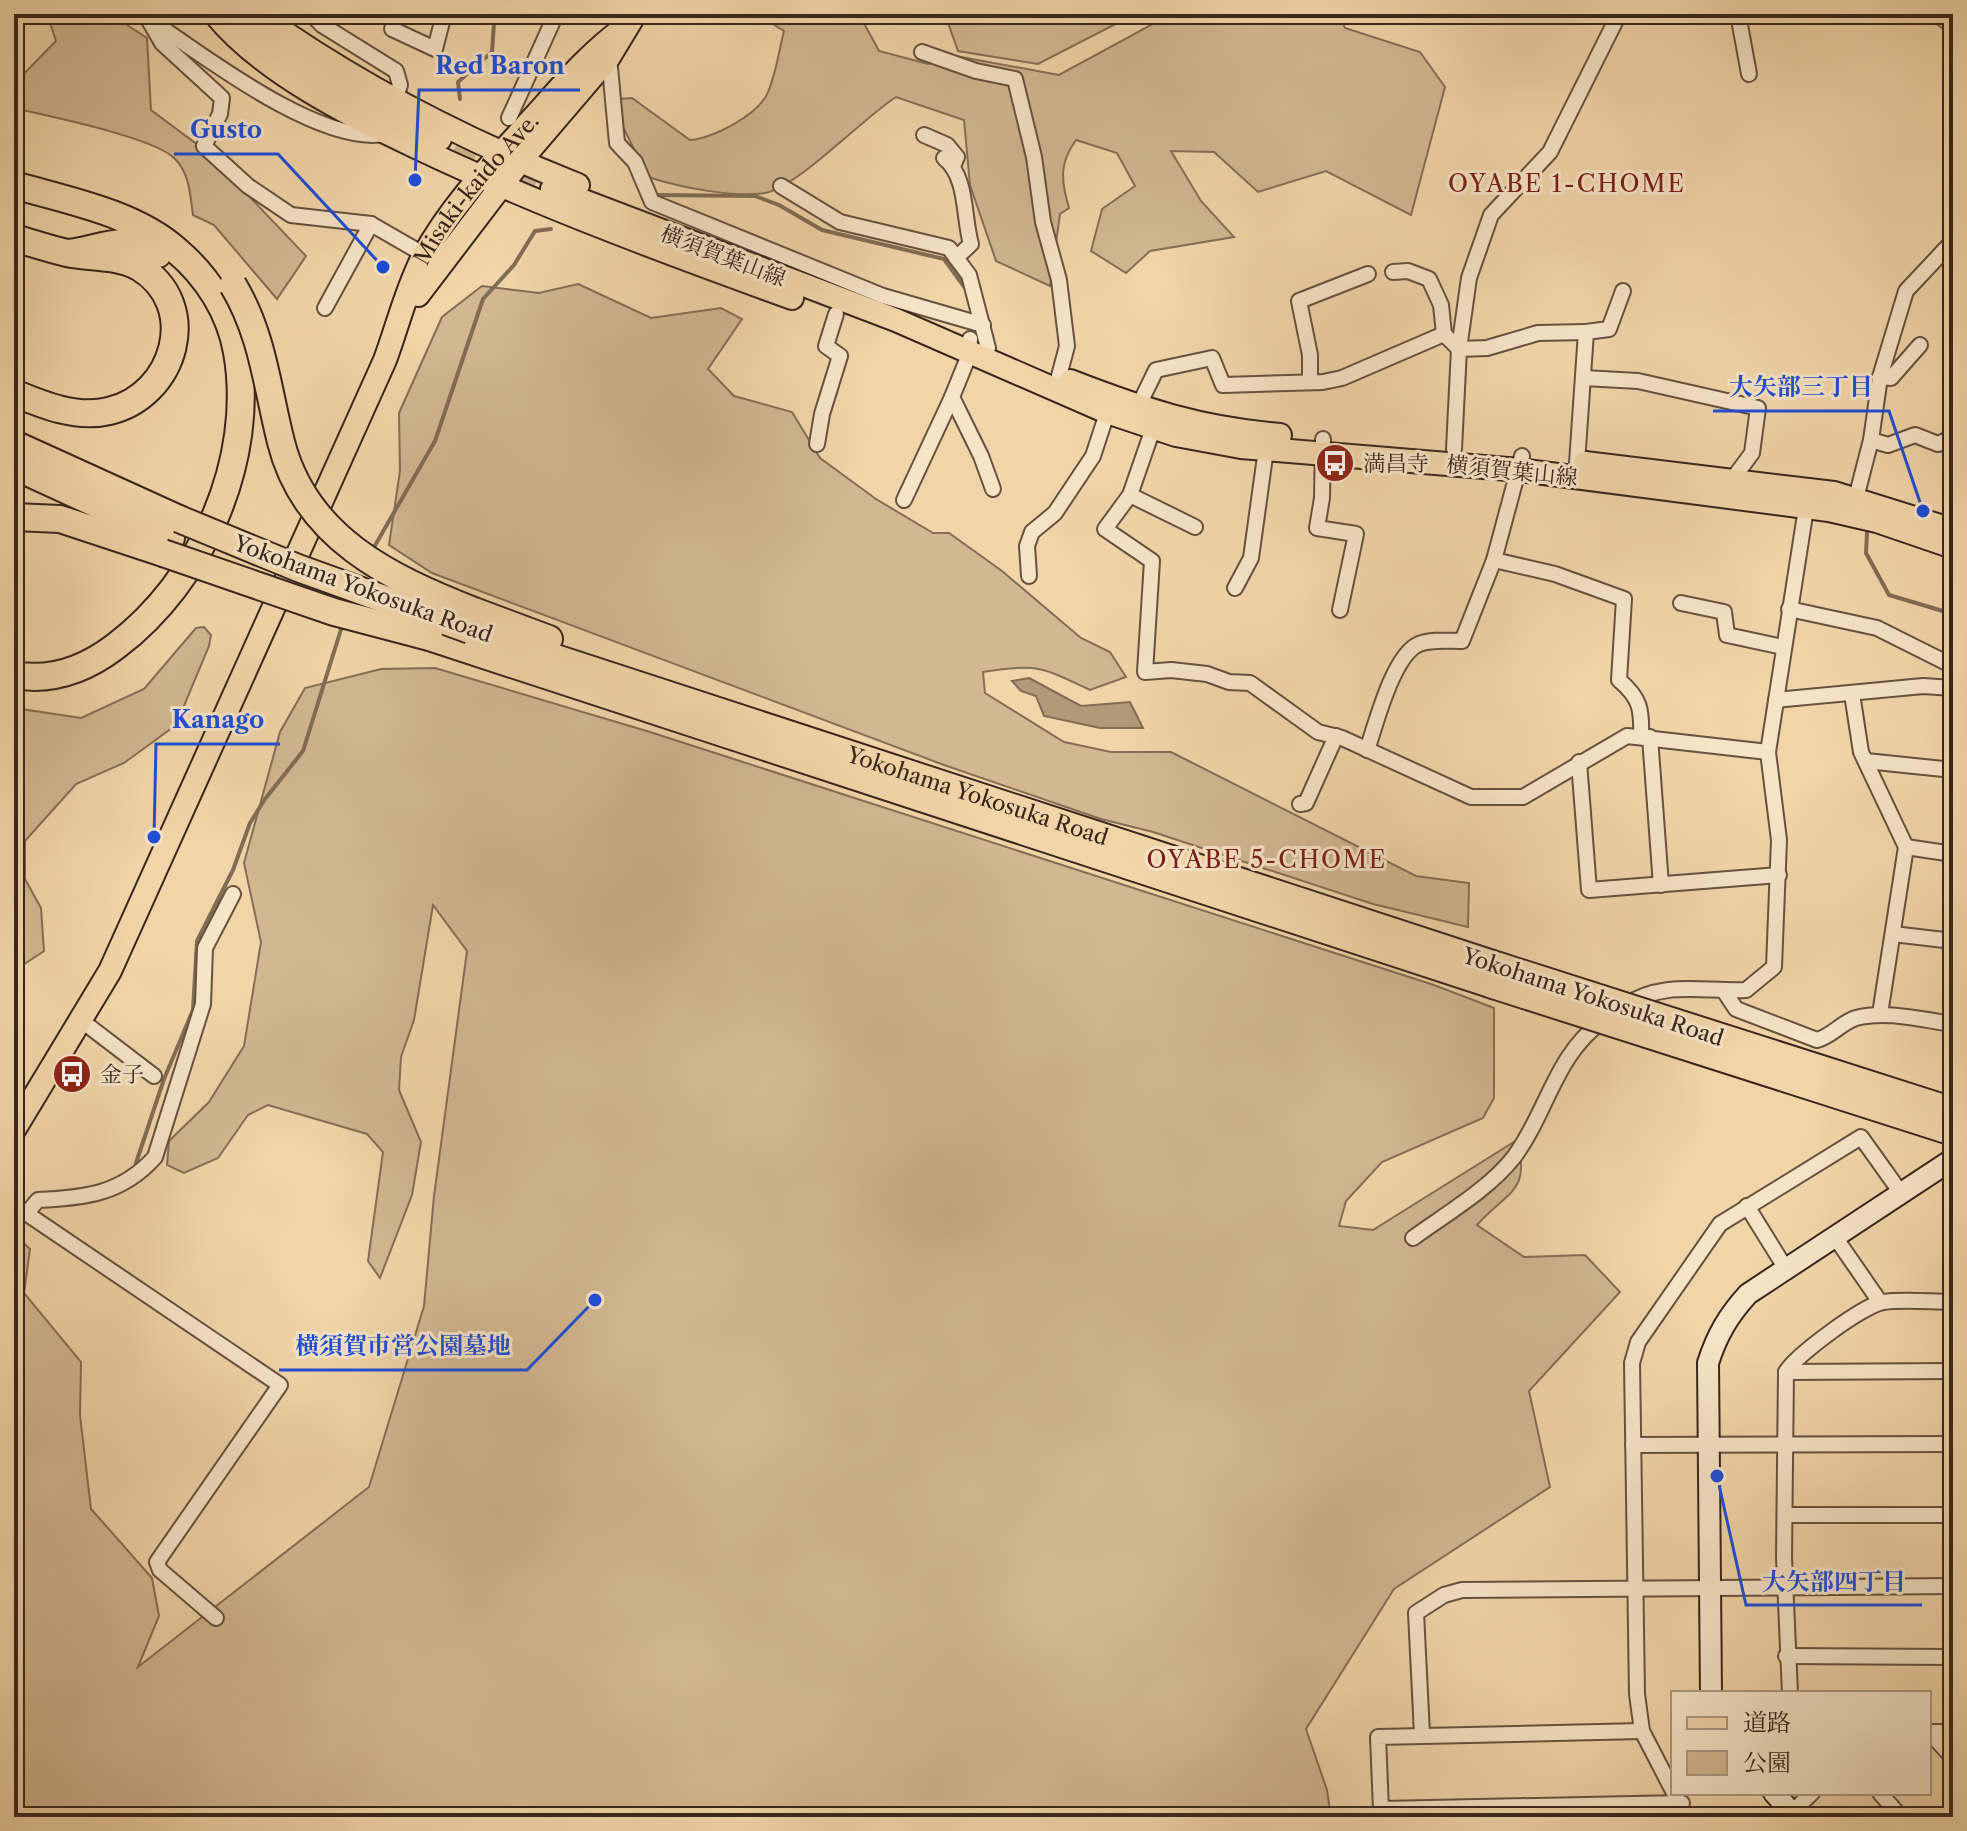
<svg xmlns="http://www.w3.org/2000/svg" width="1967" height="1831" font-family="'Libre Caslon Text','Noto Serif JP',serif">
  <style>
    .green { fill: #d2b791; stroke: #856e56; stroke-width: 2 }
    .water { fill: #b29a79; stroke: #816c54; stroke-width: 2 }
    .lines { fill: none; stroke-linecap: round; stroke-linejoin: round }
    .stream { stroke: #816c54; stroke-width: 4 }
    .primary-tunnel { stroke: #ccb28d; stroke-width: 22; stroke-dasharray: 22 11; stroke-linecap: butt }
    .street-casing { stroke: #66523f; stroke-width: 18 }
    .secondary-casing { stroke: #38261c; stroke-width: 24 }
    .primary-casing { stroke: #38261c; stroke-width: 26 }
    .highway-casing { stroke: #38261c; stroke-width: 30 }
    .street { stroke: #f6e4c7; stroke-width: 14 }
    .secondary { stroke: #f6e4c7; stroke-width: 20 }
    .primary { stroke: #f1d5a9; stroke-width: 22 }
    .highway { stroke: #f1d5a9; stroke-width: 26 }
    .highway-bridge-casing { stroke: #38261c; stroke-width: 30; stroke-linecap: butt }
    .highway-bridge { stroke: #f1d5a9; stroke-width: 26 }
    .labels { text-anchor: middle; dominant-baseline: central; stroke-width: 6; stroke-linejoin: round; paint-order: stroke }
    .street-label { font-size: 22px; fill: #38261c; stroke: #f6e4c7 }
    .poi-label { font-size: 22px; fill: #38261c; stroke: #f6e4c7; text-anchor: start }
    .neighbourhood-label { font-size: 24px; letter-spacing: 2px; fill: #7a1f14; stroke: #f6e4c7 }
    .leader { fill: none; stroke: #1d4ed8; stroke-width: 3 }
    .callout-dot { fill: #1d4ed8; stroke: #f6e4c7; stroke-width: 3 }
    .callout-label { font-size: 24px; text-anchor: middle; font-weight: bold; fill: #1d4ed8; stroke: #f6e4c7; stroke-width: 6; stroke-linejoin: round; paint-order: stroke }
  </style>
  <rect width="100%" height="100%" fill="#f1d5a9"/>
  <filter id="stains"><feTurbulence type="fractalNoise" baseFrequency=".0025" numOctaves="4"/><feColorMatrix values="0 0 0 0 .2 0 0 0 0 .09 0 0 0 0 .02 0 0 0 .5 -.17"/></filter>
  <radialGradient id="worn" r=".72"><stop offset=".6" stop-color="#630" stop-opacity="0"/><stop offset="1" stop-color="#630" stop-opacity=".3"/></radialGradient>
  <g class="green">
    <path d="M47,14H110L147,38L151,110L206,151L306,256L277,299L214,225L193,215C190,195 190,173 174,158C153,137 47,116 14,108V84L56,41Z"/>
    <path d="M739,14H859L879,51L928,64L956,56L1059,75L1171,14H1339L1345,28L1420,52L1445,87L1411,215L1326,171L1258,192L1214,152L1171,151L1201,201L1234,237L1150,251L1126,273L1091,251L1102,209L1135,186L1117,153L1076,140C1059,163 1061,181 1069,208L1060,214L1050,286L996,261L970,185L964,120L896,97C863,118 798,187 765,193C733,198 679,187 648,177L612,105L619,99L632,98L690,140C713,138 759,115 768,92C776,73 779,51 784,31L768,21Z"/>
    <polygon points="945,14 1135,14 1038,64 958,51"/>
    <polygon points="1924,14 1953,14 1953,37"/>
    <path d="M578,284L651,318L721,308L742,319L708,369L734,396L792,412L820,458L876,499L933,533H949L1002,571L1081,638L1110,652L1126,677L1090,690C1041,667 1037,663 983,672L985,693L1064,742L1111,752H1171L1416,876L1469,883L1468,927L1373,904L1153,832L1101,819L944,765L432,573L389,545L400,471L399,413L442,317L482,286L539,293Z"/>
    <polygon points="204,627 211,635 209,646 176,725 124,763 76,784 25,841 25,879 41,908 44,951 14,971 14,708 81,718 144,689 196,628"/>
    <path d="M435,668L650,732L1434,985L1494,1008V1098L1483,1118L1382,1162L1346,1201L1339,1226L1373,1230L1517,1140C1531,1193 1508,1190 1477,1225L1524,1257L1585,1255L1620,1292L1529,1391L1550,1487L1394,1589L1306,1729L1327,1790L1331,1817H14V1234L30,1249L24,1293L81,1362L80,1415L91,1509L152,1578L159,1616L138,1667L369,1487L424,1306L434,1196L467,951L433,905L414,1020L401,1057L399,1090L421,1142L412,1195L380,1278L368,1261L383,1152L367,1134L268,1105L248,1115L218,1158L184,1173L167,1165L169,1141L209,1102L244,1046L261,942L244,863L280,732L305,688L381,669Z"/>
  </g>
  <polygon class="water" points="1029,678 1081,706 1130,702 1143,728 1100,728 1044,716 1036,696 1021,691 1012,681"/>
  <g class="lines">
    <g class="stream">
      <polyline points="460,99 458,82 492,52 494,23 487,14"/>
      <polyline points="653,195 755,196 779,205 822,230 944,259 965,288"/>
      <polyline points="535,231 551,229"/>
      <polyline points="1867,533 1866,553 1889,595 1953,614"/>
      <polyline points="373,549 435,441 483,299 514,265 535,231"/>
      <polyline points="136,1163 164,1079 193,1010 197,941 233,870 250,823 265,799 303,751 343,623"/>
    </g>
    <polyline class="primary-tunnel" points="456,146 552,189"/>
    <defs>
      <g id="street">
        <polyline points="311,14 322,25 396,71 400,85 395,101"/>
        <polyline points="397,14 392,29 435,49 444,14"/>
        <polyline points="1738,14 1749,74"/>
        <polyline points="147,17 162,43 222,98 220,114 204,146 248,186 291,215 371,224 430,258"/>
        <path d="M152,21C205,57 320,145 384,134"/>
        <polyline points="922,52 976,71 1015,79 1034,157 1043,222 1059,280 1067,346 1059,376"/>
        <polyline points="609,57 617,143 635,162 652,202 883,296 983,325"/>
        <polyline points="509,118 556,14"/>
        <polyline points="924,135 947,145 957,157 953,166"/>
        <path d="M944,158C968,177 963,217 971,244L956,258"/>
        <polyline points="781,186 840,222 949,248 969,275 988,348"/>
        <polyline points="1393,272 1408,271 1429,279 1441,305 1444,334 1459,349 1487,348 1538,333 1586,332"/>
        <polyline points="325,308 371,224"/>
        <polyline points="970,339 969,355 952,397 981,456 993,489"/>
        <polyline points="1880,377 1891,378 1920,345"/>
        <polyline points="1584,378 1638,381 1758,408 1752,453 1732,480"/>
        <polyline points="1310,382 1310,355 1299,301 1368,274"/>
        <polyline points="1138,407 1156,370 1212,358 1223,385 1323,382 1342,378 1444,334"/>
        <polyline points="1156,420 1130,495 1105,529 1152,561 1145,672 1171,670 1207,674 1229,682 1250,683 1318,732 1342,738 1471,797 1523,797 1627,736 1768,752"/>
        <polyline points="1323,439 1322,498 1317,528 1356,534 1340,610"/>
        <polyline points="1871,440 1888,445 1915,435 1938,444 1953,437"/>
        <polyline points="817,444 822,414 840,356 826,346 836,314"/>
        <polyline points="1454,449 1459,349 1469,278 1491,215 1550,152 1619,14"/>
        <polyline points="1577,463 1586,332 1609,329 1623,291"/>
        <polyline points="1130,495 1195,527"/>
        <polyline points="1856,498 1871,440 1880,377 1906,291 1952,242"/>
        <polyline points="904,500 952,397"/>
        <path d="M1494,560L1555,574L1624,599L1619,680C1640,698 1642,709 1641,736"/>
        <polyline points="1029,576 1027,546 1032,532 1055,513 1093,456 1109,407"/>
        <polyline points="1235,588 1251,558 1267,442"/>
        <polyline points="1681,603 1724,612 1727,635 1783,647"/>
        <polyline points="1789,609 1877,628 1949,664 1953,672"/>
        <polyline points="1852,694 1861,752 1906,847 1880,1014"/>
        <polyline points="1776,700 1923,686 1953,688"/>
        <polyline points="1650,737 1661,885"/>
        <path d="M1367,750C1376,724 1393,655 1419,644C1432,639 1448,641 1462,641L1494,560L1522,456"/>
        <polyline points="1866,761 1953,770"/>
        <polyline points="1579,762 1589,890 1779,875"/>
        <polyline points="1300,804 1306,803 1336,736"/>
        <polyline points="1906,847 1953,854"/>
        <polyline points="1893,934 1953,941"/>
        <path d="M1724,991L1736,1009L1817,1040C1832,1036 1842,1022 1856,1018C1887,1010 1922,1020 1953,1024"/>
        <path d="M1624,1006C1663,980 1703,992 1746,990L1774,967L1779,840L1768,752L1807,502"/>
        <polyline points="82,1021 154,1076"/>
        <polyline points="14,1205 280,1385 157,1562 160,1570 216,1618"/>
        <polyline points="1747,1206 1786,1269"/>
        <path d="M26,1214L38,1200C85,1198 122,1194 155,1157L203,1004L205,948L233,894"/>
        <polyline points="1835,1237 1880,1302"/>
        <path d="M1413,1238C1446,1214 1489,1189 1514,1157C1548,1111 1555,1054 1604,1020"/>
        <polyline points="1786,1372 1953,1371"/>
        <polyline points="1633,1445 1953,1444"/>
        <polyline points="1785,1515 1953,1515"/>
        <polyline points="1786,1656 1953,1657"/>
        <path d="M1790,1693L1784,1557L1786,1372C1796,1355 1864,1305 1883,1302C1905,1299 1931,1302 1953,1302"/>
        <polyline points="1642,1731 1378,1737 1381,1809 1682,1803"/>
        <polyline points="1929,1732 1953,1758"/>
        <polyline points="1929,1732 1953,1732"/>
        <polyline points="1422,1734 1416,1613 1444,1595 1462,1590 1953,1586"/>
        <polyline points="1673,1791 1642,1731 1637,1694 1632,1363 1638,1342 1720,1224 1861,1137 1901,1193"/>
        <polyline points="1880,1793 1901,1817"/>
        <polyline points="1792,1812 1812,1793"/>
      </g>
      <g id="secondary">
        <path d="M1711,1693L1708,1363C1717,1335 1728,1316 1748,1294L1953,1159"/>
        <polyline points="1774,1793 1796,1817"/>
      </g>
      <g id="primary">
        <path d="M215,14C261,71 350,116 416,147C538,205 665,252 792,298"/>
        <path d="M258,14C357,85 465,140 578,185"/>
        <polyline points="249,28 346,94 440,139"/>
        <polyline points="552,189 896,320 1107,412 1176,435 1241,447 1520,470 1829,510 1877,521 1953,547"/>
        <polyline points="418,295 521,160 609,57 635,14"/>
        <path d="M1070,381C1145,410 1199,428 1280,435"/>
        <polyline points="1585,463 1834,493 1953,530"/>
        <path id="s1" d="M14,1130L110,971L385,360C398,325 406,290 423,257C451,205 494,161 533,118C562,86 589,53 624,28"/>
      </g>
      <g id="highway">
        <path d="M14,185C66,200 135,213 176,250C207,276 230,312 237,352C256,460 202,581 116,646C86,669 52,682 14,675"/>
        <path d="M14,238C32,243 49,249 67,253C91,258 117,255 139,267C202,305 175,396 109,411C77,419 43,405 14,393"/>
        <path d="M69,253C101,249 128,232 158,254"/>
        <polyline points="14,444 179,519"/>
        <polyline points="14,466 171,538"/>
        <polyline points="14,517 60,519 163,553"/>
        <polyline points="474,611 549,639"/>
        <path id="s2" d="M470,630L1499,966"/>
        <polyline points="429,637 1493,985"/>
      </g>
    </defs>
    <use href="#street" class="street-casing"/>
    <use href="#secondary" class="secondary-casing"/>
    <use href="#primary" class="primary-casing"/>
    <use href="#highway" class="highway-casing"/>
    <use href="#street" class="street"/>
    <use href="#secondary" class="secondary"/>
    <use href="#primary" class="primary"/>
    <use href="#highway" class="highway"/>
    <defs>
      <g id="highway-bridge">
        <path d="M233,285C263,335 267,387 281,442C305,538 390,578 474,611"/>
        <polyline points="179,519 298,568 470,630"/>
        <polyline points="163,553 334,612 429,637"/>
        <polyline points="1499,966 1953,1111"/>
        <polyline points="1493,985 1953,1132"/>
      </g>
    </defs>
    <use href="#highway-bridge" class="highway-bridge-casing"/>
    <use href="#highway-bridge" class="highway-bridge"/>
  </g>
  <defs>
    <symbol id="bus-disc" viewBox="-11 -11 22 22"><circle r="9.5" fill="#8f2418" stroke="#f6e4c7"/><path d="M-5-6H5V4H4V6H2V4H-2V6H-4V4H-5ZM-3.5-4V0h7V-4ZM-3.5 1.2v1.5H-2V1.2ZM2 1.2v1.5H3.5V1.2Z" fill="#fff"/></symbol>
  </defs>
  <g fill-rule="evenodd">
    <use href="#bus-disc" x="1313" y="441" width="44" height="44"/>
    <use href="#bus-disc" x="50" y="1052" width="44" height="44"/>
  </g>
  <g class="labels">
    <g class="street-label">
      <text stroke="none"><textPath href="#s1" startOffset="1052">Misaki-kaido Ave.</textPath></text>
      <text transform="translate(723 256) rotate(21)">横須賀葉山線</text>
      <text transform="translate(1512 471) rotate(6)">横須賀葉山線</text>
      <text transform="translate(363 589) rotate(20)">Yokohama Yokosuka Road</text>
      <text stroke="none"><textPath href="#s2" startOffset="534">Yokohama Yokosuka Road</textPath></text>
      <text transform="translate(1593 997) rotate(18)">Yokohama Yokosuka Road</text>
    </g>
    <g class="poi-label">
      <text x="1363" y="463">満昌寺</text>
      <text x="100" y="1074">金子</text>
    </g>
    <g class="neighbourhood-label">
      <text x="1567" y="183">OYABE 1-CHOME</text>
      <text x="1267" y="859">OYABE 5-CHOME</text>
    </g>
  </g>
  <path class="leader" d="M415 180L419 90H580M383 267L278 154H174M1923 511L1889 411H1713M154 837L156 744H280M595 1300L527 1370H279M1717 1476L1746 1605H1922"/>
  <g class="callout-dot">
    <circle cx="415" cy="180" r="8"/>
    <circle cx="383" cy="267" r="8"/>
    <circle cx="1923" cy="511" r="8"/>
    <circle cx="154" cy="837" r="8"/>
    <circle cx="595" cy="1300" r="8"/>
    <circle cx="1717" cy="1476" r="8"/>
  </g>
  <g class="callout-label">
    <text x="500" y="74">Red Baron</text>
    <text x="226" y="138">Gusto</text>
    <text x="1801" y="395">大矢部三丁目</text>
    <text x="218" y="728">Kanago</text>
    <text x="403" y="1354">横須賀市営公園墓地</text>
    <text x="1834" y="1590">大矢部四丁目</text>
  </g>
  <rect width="1967" height="1831" fill="none" stroke="#f1d5a9" stroke-width="48"/>
  <rect x="16" y="16" width="1935" height="1799" fill="none" stroke="#38261c" stroke-width="4"/>
  <rect x="24" y="24" width="1919" height="1783" fill="none" stroke="#38261c" stroke-width="2"/>
  <rect x="1671" y="1691" width="260" height="104" fill="#f6e4c7" stroke="#aa9883" stroke-width="2"/>
  <rect x="1687" y="1717" width="40" height="12" fill="#f1d5a9" stroke="#aa9883" stroke-width="2"/>
  <text x="1743" y="1731" font-size="24" fill="#38261c">道路</text>
  <rect x="1687" y="1751" width="40" height="24" fill="#d2b791" stroke="#aa9883" stroke-width="2"/>
  <text x="1743" y="1771" font-size="24" fill="#38261c">公園</text>
  <rect width="100%" height="100%" filter="url(#stains)"/>
  <rect width="100%" height="100%" fill="url(#worn)"/>
</svg>
